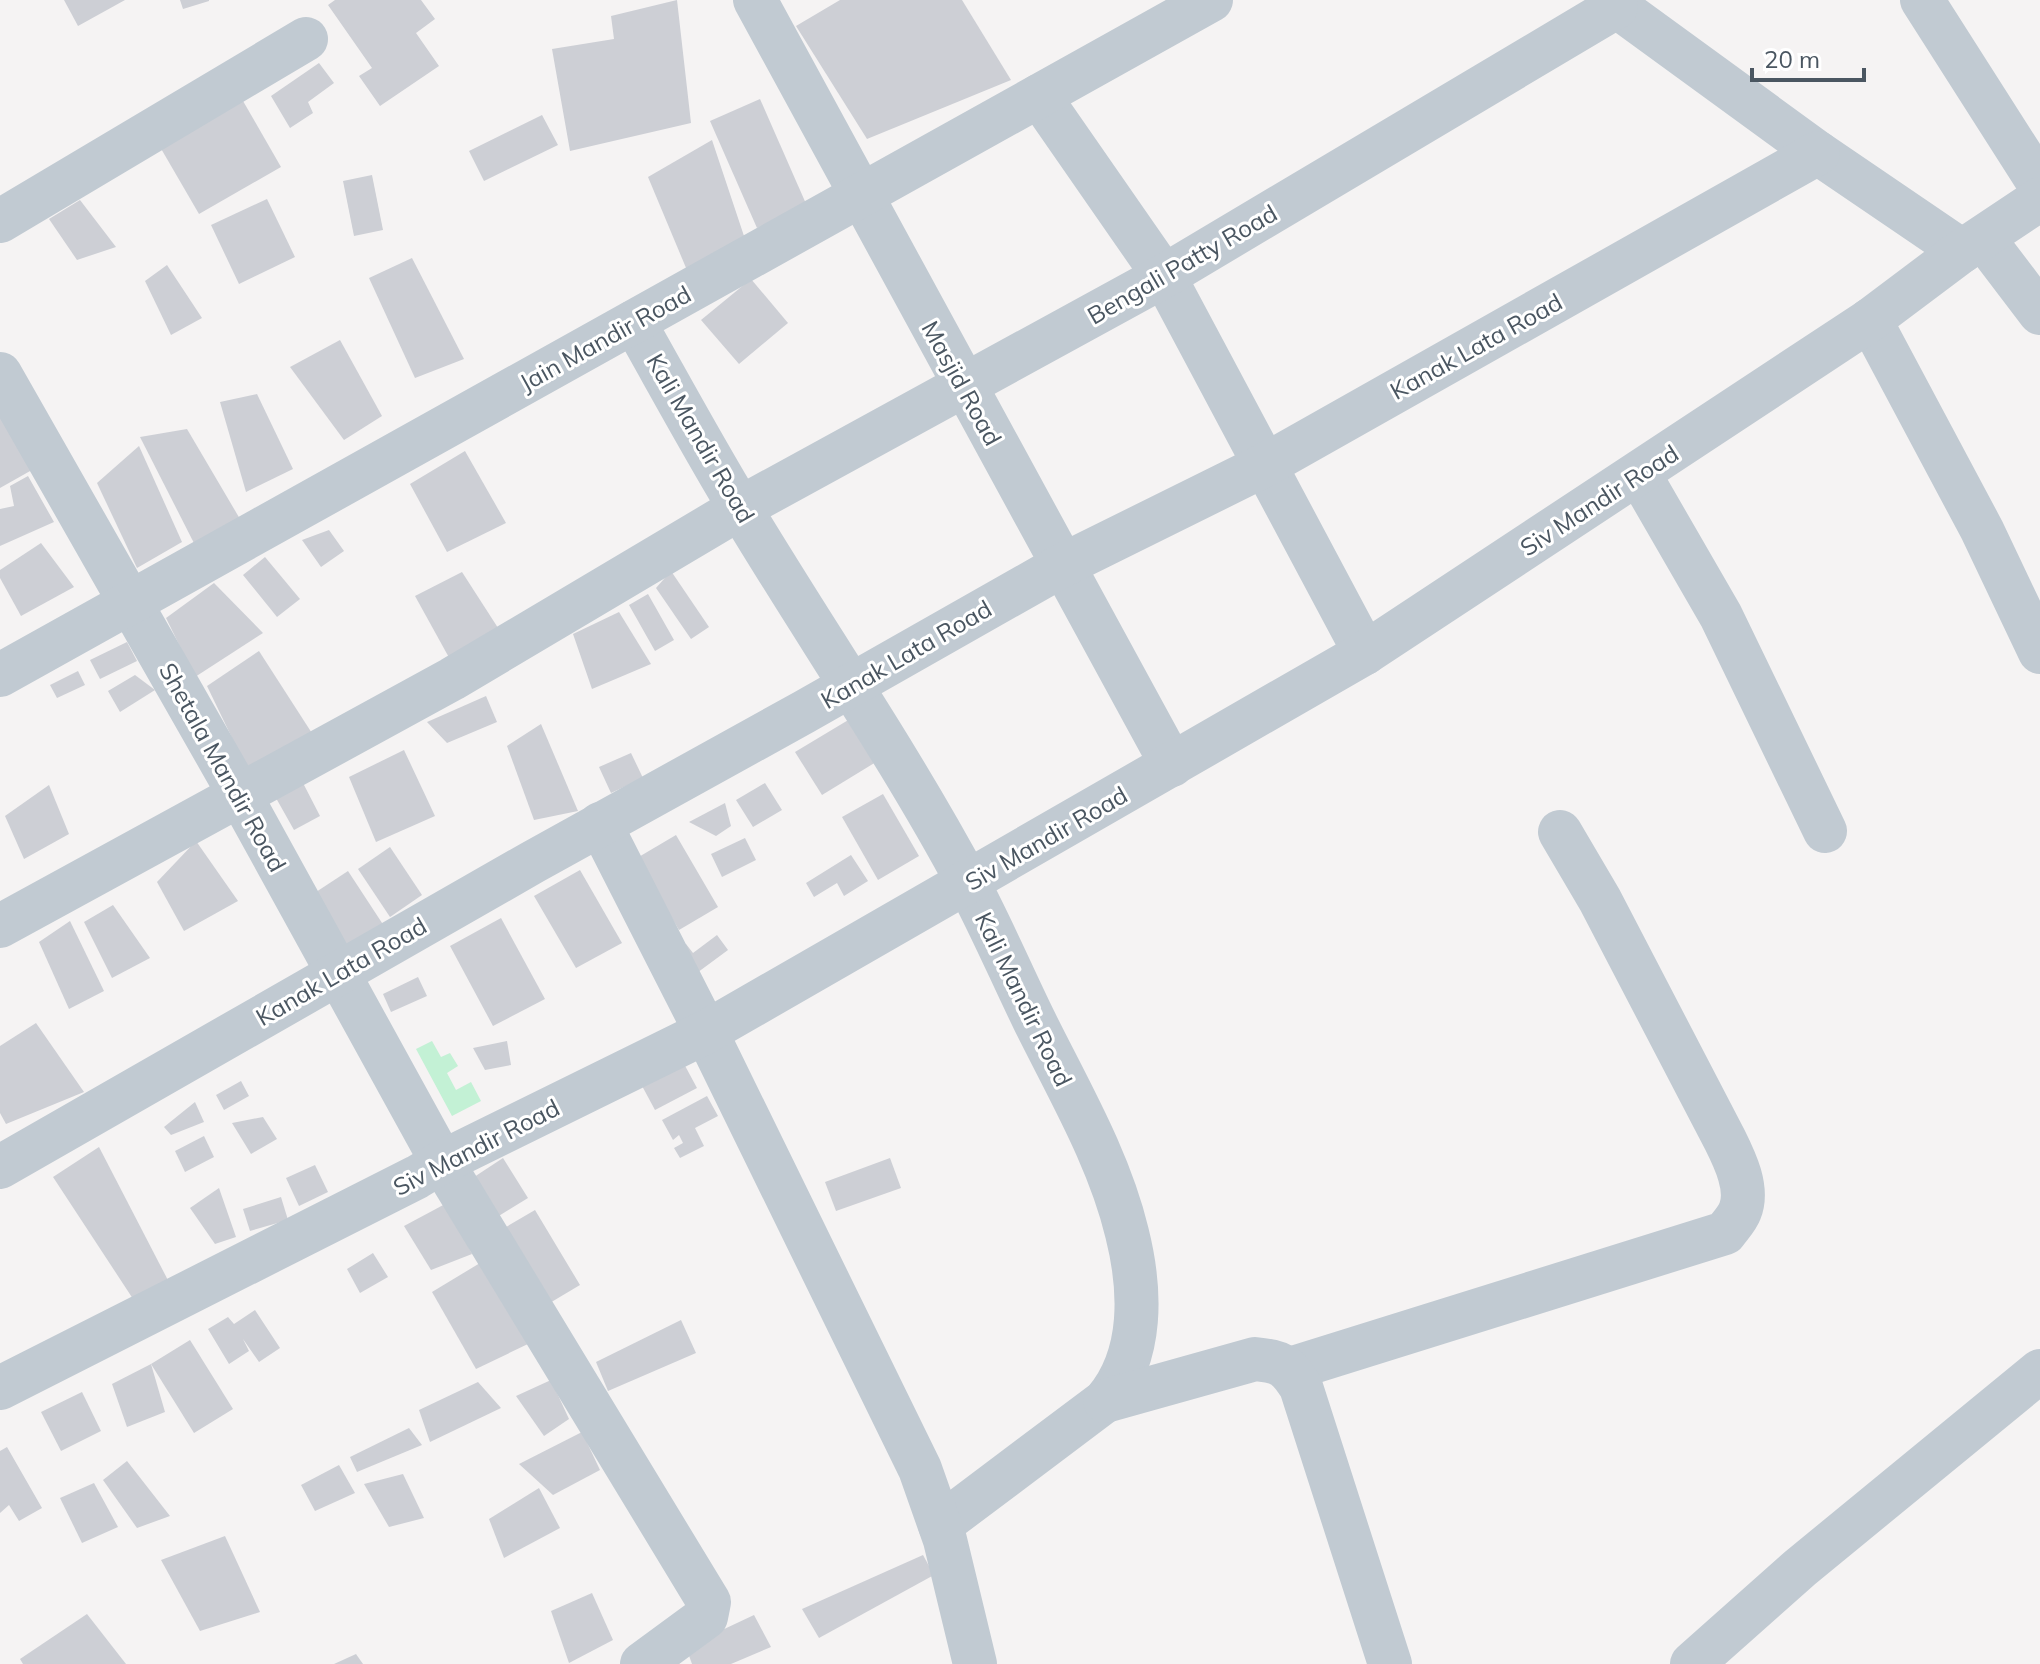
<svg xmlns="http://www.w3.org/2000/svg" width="2040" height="1664" font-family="Mulish,sans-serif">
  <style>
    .green { fill: #c3f1d5 }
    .building { fill: #cdcfd5 }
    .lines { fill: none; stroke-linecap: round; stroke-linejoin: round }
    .minor { stroke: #c1cad2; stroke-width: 44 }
    .labels { text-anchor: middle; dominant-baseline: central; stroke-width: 6; stroke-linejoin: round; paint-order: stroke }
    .street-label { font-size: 24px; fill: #4a5661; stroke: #fff }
  </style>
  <rect width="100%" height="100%" fill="#f5f3f3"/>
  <polygon class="green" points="432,1041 441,1057 450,1053 458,1066 447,1073 456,1090 471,1082 481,1101 452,1116 416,1049"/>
  <g class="building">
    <polygon points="64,0 125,0 78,26"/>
    <polygon points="180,0 209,0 209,1 183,9"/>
    <polygon points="335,0 421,0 435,19 416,33 439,66 380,106 359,76 372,68 328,5"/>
    <polygon points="677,0 691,123 570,151 552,49 614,39 611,16"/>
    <polygon points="840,0 962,0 1011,80 867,139 796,26"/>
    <polygon points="319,63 334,83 308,102 313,113 290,128 271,96"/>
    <polygon points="239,94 281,167 199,214 156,140"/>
    <polygon points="760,99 807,206 757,228 710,121"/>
    <polygon points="542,115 558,145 484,181 469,151"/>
    <polygon points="712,140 747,245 689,275 648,177"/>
    <polygon points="372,175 383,230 354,236 343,181"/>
    <polygon points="267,199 295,257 239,284 211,225"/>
    <polygon points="80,200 116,247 77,260 49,219"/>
    <polygon points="412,258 464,359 415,378 369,278"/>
    <polygon points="167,265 202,318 171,335 145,281"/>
    <polygon points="751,279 788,323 739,364 701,320"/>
    <polygon points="340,340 382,416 344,440 290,367"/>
    <polygon points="257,394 293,469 246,492 220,402"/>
    <polygon points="0,396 39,466 0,488"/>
    <polygon points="187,429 240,519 197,549 140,437"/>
    <polygon points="139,446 182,542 137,568 97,483"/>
    <polygon points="465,451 506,523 447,552 410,484"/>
    <polygon points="28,476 54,522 0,546 0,509 14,506 10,486"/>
    <polygon points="329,530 344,551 321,567 302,540"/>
    <polygon points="41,543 74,587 21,616 0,578 0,570"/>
    <polygon points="265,557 300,599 277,617 243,575"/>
    <polygon points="671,571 709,627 691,639 656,588"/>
    <polygon points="462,572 500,631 457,672 415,596"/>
    <polygon points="214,583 263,633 195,677 166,618"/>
    <polygon points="648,594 674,640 655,651 629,605"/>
    <polygon points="619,612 651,664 592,689 573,634"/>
    <polygon points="127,642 137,661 100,679 90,660"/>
    <polygon points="259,651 317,741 248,771 207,686"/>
    <polygon points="78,671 85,685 57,698 50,685"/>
    <polygon points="135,675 155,690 120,712 108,691"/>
    <polygon points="486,696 497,722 447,743 427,722"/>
    <polygon points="850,719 876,762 822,795 795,752"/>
    <polygon points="541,724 578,811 534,820 507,746"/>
    <polygon points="404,750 435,816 376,842 349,777"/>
    <polygon points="631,753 643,778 611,793 599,767"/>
    <polygon points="303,783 320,816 294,830 276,798"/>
    <polygon points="765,783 782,810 753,827 736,800"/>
    <polygon points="49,785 69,834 24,859 5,816"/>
    <polygon points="883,794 919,856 878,880 842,817"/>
    <polygon points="725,803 731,826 716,836 689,822"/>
    <polygon points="676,835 718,907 679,930 637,858"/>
    <polygon points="745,838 756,860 722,877 711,854"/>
    <polygon points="196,841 238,901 184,931 157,882"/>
    <polygon points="390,847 422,895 390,917 358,869"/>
    <polygon points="851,855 868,881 844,896 837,883 814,897 806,883"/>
    <polygon points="580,870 622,943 576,968 534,896"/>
    <polygon points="348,871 384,926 350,949 313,894"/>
    <polygon points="113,905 150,958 112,978 84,922"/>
    <polygon points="501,918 545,999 493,1026 450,946"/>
    <polygon points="70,921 104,991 69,1009 39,942"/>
    <polygon points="717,935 728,950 686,981 668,957 686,944 693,953"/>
    <polygon points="418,977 427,996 391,1012 383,994"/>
    <polygon points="36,1023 84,1092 6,1124 0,1113 0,1046"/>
    <polygon points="507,1041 511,1065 485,1070 473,1048"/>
    <polygon points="683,1062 697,1088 655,1110 641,1084"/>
    <polygon points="241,1081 249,1096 224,1110 216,1095"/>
    <polygon points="707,1096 718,1116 695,1128 704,1146 680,1158 674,1148 683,1143 679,1135 673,1140 662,1120"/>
    <polygon points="195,1102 204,1122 171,1135 164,1127"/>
    <polygon points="263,1117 277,1139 251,1154 232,1123"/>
    <polygon points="204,1136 214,1157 185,1172 175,1151"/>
    <polygon points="99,1147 172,1288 137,1305 53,1177"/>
    <polygon points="503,1158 528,1198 489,1222 465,1183"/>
    <polygon points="890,1158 901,1188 836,1211 825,1182"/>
    <polygon points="315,1165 328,1192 299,1206 286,1178"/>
    <polygon points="219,1188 236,1237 215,1244 190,1208"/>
    <polygon points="281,1197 288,1220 250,1231 243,1209"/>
    <polygon points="447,1203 472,1254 431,1270 404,1226"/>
    <polygon points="535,1210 580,1285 538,1310 494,1234"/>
    <polygon points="373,1253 388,1277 360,1293 347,1269"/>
    <polygon points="480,1263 530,1343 476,1369 432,1292"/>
    <polygon points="255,1310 280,1348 259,1362 243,1339 249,1351 229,1364 208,1329 228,1317 234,1324"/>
    <polygon points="681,1320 696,1353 608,1391 596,1362"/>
    <polygon points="190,1340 233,1409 194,1433 151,1364"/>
    <polygon points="151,1364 165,1412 127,1427 112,1384"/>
    <polygon points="551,1380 569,1419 544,1436 516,1396"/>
    <polygon points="478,1382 501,1408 430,1442 419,1410"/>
    <polygon points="82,1392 101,1431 61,1451 41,1412"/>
    <polygon points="409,1428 422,1445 357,1472 350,1457"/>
    <polygon points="582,1432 600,1470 553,1495 519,1464"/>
    <polygon points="7,1447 42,1508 19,1521 9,1505 0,1513 0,1451"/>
    <polygon points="127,1461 170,1516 137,1528 103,1480"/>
    <polygon points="339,1465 355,1493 315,1511 301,1485"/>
    <polygon points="403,1474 424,1518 389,1527 364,1484"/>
    <polygon points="94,1483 118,1527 82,1543 60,1498"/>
    <polygon points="539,1488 560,1528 504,1558 489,1519"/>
    <polygon points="225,1536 260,1612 200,1631 161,1560"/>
    <polygon points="923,1555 934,1575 819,1638 802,1609"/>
    <polygon points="592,1593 613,1640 569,1663 551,1611"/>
    <polygon points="87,1614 126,1664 23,1664 20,1659"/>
    <polygon points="754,1615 771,1647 731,1664 692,1664 686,1647"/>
    <polygon points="356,1654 363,1664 334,1664"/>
  </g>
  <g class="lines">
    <g class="minor">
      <polyline points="755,0 1172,765"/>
      <polyline points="1608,0 1818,153 1962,251"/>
      <polyline points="1922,0 2040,185"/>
      <polyline points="1039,96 1164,276 1365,653"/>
      <polyline points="0,221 306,39"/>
      <polyline points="1983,238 2040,313"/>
      <polyline points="1870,320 1982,530 2040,652"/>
      <path d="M634,322C669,384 703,447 740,508C815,633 899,754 968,883C992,928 1012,975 1034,1020C1068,1089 1109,1158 1127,1233C1141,1289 1144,1355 1105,1401L940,1525"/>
      <polyline points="0,374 241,797 442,1162 709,1602 706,1617 642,1664"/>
      <polyline points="1639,474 1721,616 1825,831"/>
      <polyline points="0,675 1211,0"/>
      <polyline points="600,824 706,1032 920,1469 945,1540 975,1664"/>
      <polyline points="0,926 452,679 740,508 1164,276 1616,7"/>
      <polyline points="0,1167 533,862 804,712 1063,565 1265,465 1818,153"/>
      <path d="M1290,1369L1725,1233C1730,1226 1737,1219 1740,1211C1749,1189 1735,1160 1725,1140L1600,900L1560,832"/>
      <polyline points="0,1388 417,1177 442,1162 706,1032 1365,653 1870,320 1962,251 2040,199"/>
      <path d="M1105,1401L1255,1359C1282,1362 1287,1365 1301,1387L1390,1664"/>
      <polyline points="1692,1664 1800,1568 2040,1371"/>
    </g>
  </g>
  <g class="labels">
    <g class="street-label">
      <text transform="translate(1182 264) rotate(-30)">Bengali Patty Road</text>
      <text transform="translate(605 338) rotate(-29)">Jain Mandir Road</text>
      <text transform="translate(1476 346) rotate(-29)">Kanak Lata Road</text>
      <text transform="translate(962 383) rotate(61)">Masjid Road</text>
      <text transform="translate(701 438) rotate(60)">Kali Mandir Road</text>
      <text transform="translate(1599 500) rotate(-33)">Siv Mandir Road</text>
      <text transform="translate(906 654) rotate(-30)">Kanak Lata Road</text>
      <text transform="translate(223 767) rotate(61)">Shetala Mandir Road</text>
      <text transform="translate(1046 838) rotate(-30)">Siv Mandir Road</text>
      <text transform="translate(341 971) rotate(-30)">Kanak Lata Road</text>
      <text transform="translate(1024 999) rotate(64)">Kali Mandir Road</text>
      <text transform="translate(476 1147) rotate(-27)">Siv Mandir Road</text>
    </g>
  </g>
  <path d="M1752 68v12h112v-12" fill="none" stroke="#4a5661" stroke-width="4"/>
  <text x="1764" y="68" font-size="24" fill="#4a5661" stroke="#ffffff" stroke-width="6" paint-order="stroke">20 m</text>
</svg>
